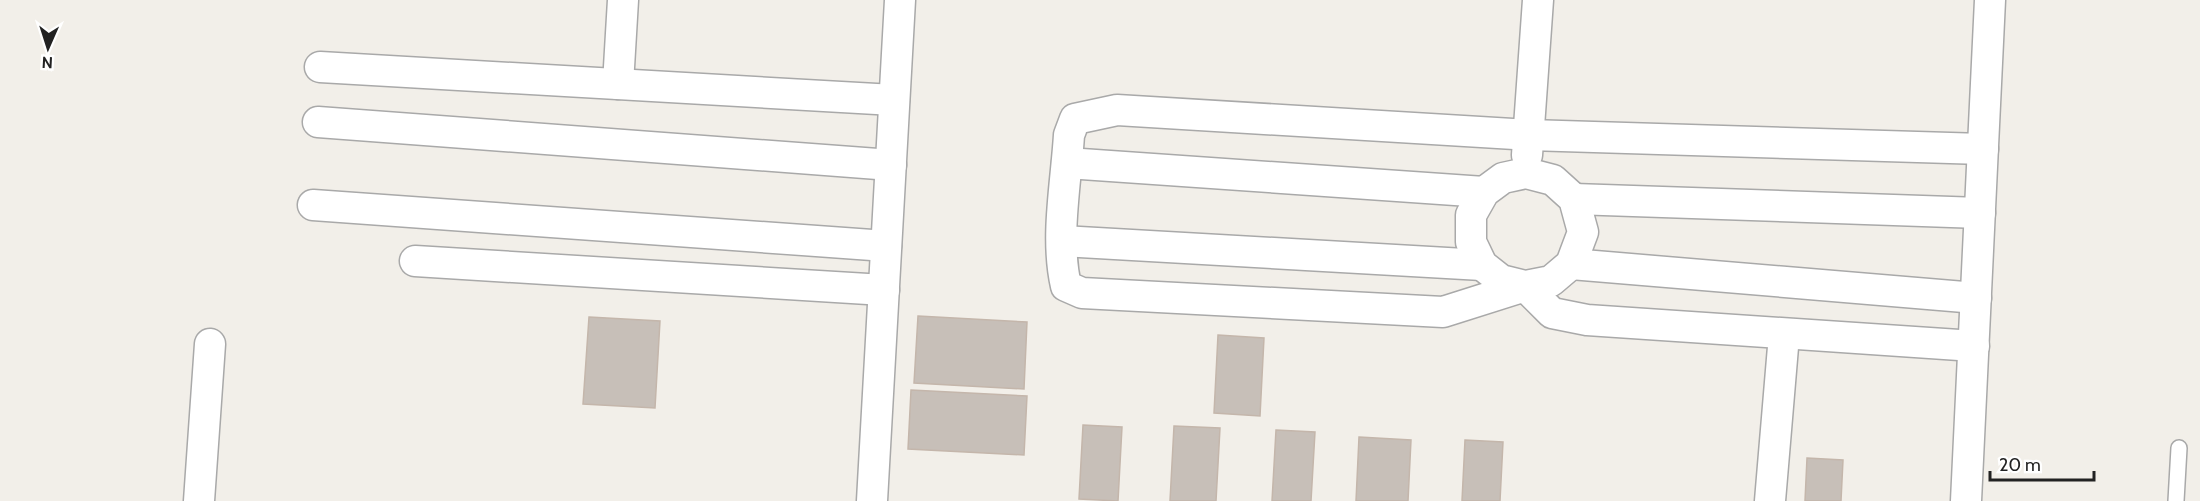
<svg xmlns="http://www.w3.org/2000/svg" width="2200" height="501" font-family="Cabin,sans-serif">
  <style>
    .building { fill: #c7bfb8; stroke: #c4b6ab; stroke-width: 1.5 }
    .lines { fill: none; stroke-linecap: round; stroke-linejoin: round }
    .service-casing { stroke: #a9a9a9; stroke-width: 18 }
    .minor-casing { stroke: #a9a9a9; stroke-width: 33 }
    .service { stroke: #fff; stroke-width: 15 }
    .minor { stroke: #fff; stroke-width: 30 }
  </style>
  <rect width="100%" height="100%" fill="#f2efe9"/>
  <g class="building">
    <polygon points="918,316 1027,322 1024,389 914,383"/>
    <polygon points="589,317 660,321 655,408 583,404"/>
    <polygon points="1218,335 1264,338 1260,416 1214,413"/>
    <polygon points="911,390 1027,396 1024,455 908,449"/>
    <polygon points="1083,425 1122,427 1118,501 1079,499"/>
    <polygon points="1174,426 1220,428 1216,501 1170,501"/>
    <polygon points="1276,430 1315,432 1311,501 1272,501"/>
    <polygon points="1359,437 1411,440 1408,501 1356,501"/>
    <polygon points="1465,440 1503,442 1500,501 1462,501"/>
    <polygon points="1807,458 1843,460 1841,501 1805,501"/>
  </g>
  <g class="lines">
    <defs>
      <polyline id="service" points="2176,501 2179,448"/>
      <g id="minor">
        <polyline points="320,67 894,100"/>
        <polyline points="618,84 623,0"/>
        <polyline points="318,122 891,165"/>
        <polyline points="1527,155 1538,0"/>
        <polyline points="1067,163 1484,192"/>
        <polyline points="1574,199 1980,213"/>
        <polyline points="313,205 886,246"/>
        <polyline points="1062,241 1482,265"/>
        <polyline points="415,261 884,290"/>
        <polyline points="1571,264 1976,298"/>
        <path d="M1974,346L1587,320L1552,313L1525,286L1501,280L1482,265L1471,242V215L1484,192L1503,178L1526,173L1553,180L1574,199L1583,232L1571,264L1551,281L1525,286L1443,312L1082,293L1066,286C1055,238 1066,184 1069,135L1075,119L1117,110L1529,135L1983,149"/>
        <polyline points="199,501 210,344"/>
        <polyline points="872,501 900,0"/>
        <polyline points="1770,501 1784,335"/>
        <polyline points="1966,501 1990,0"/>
      </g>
    </defs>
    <use href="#service" class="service-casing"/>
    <use href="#minor" class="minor-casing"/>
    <use href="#service" class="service"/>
    <use href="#minor" class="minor"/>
  </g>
  <g transform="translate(48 48) rotate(183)" stroke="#ffffff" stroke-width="4.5" paint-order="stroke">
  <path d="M0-4.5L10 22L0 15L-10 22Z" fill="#222222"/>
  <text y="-9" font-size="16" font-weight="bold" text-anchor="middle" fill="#222222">N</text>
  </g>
  <path d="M1990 471v9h104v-9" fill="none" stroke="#222222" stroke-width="3"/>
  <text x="1999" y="471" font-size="18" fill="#222222" stroke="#ffffff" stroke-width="4.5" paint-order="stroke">20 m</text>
</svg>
